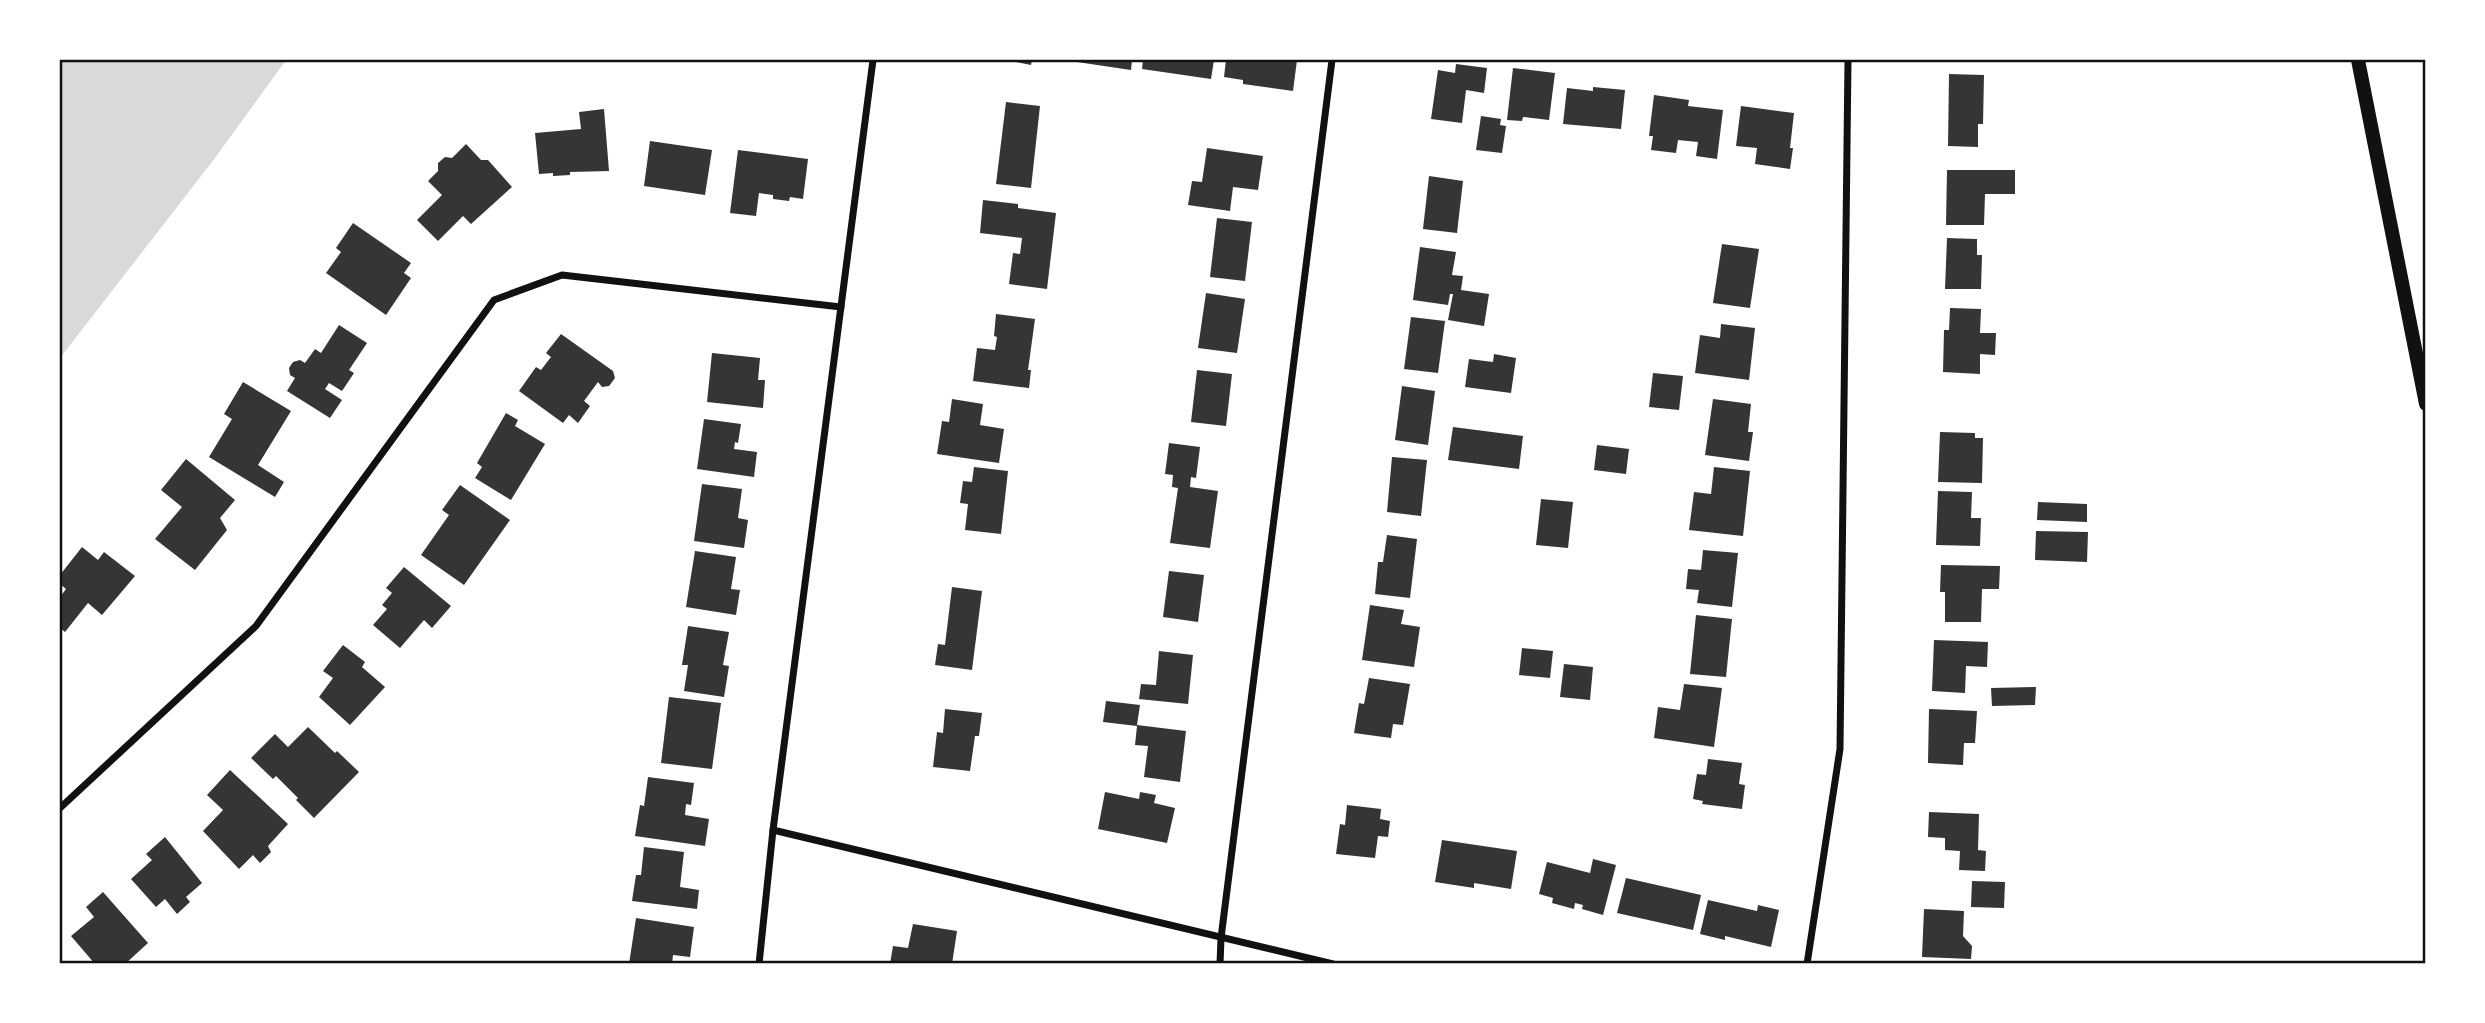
<svg xmlns="http://www.w3.org/2000/svg" width="2485" height="1023" font-family="'Varela Round',sans-serif">
  <style>
    .water { fill: #d9d9d9 }
    .building { fill: #353535 }
    .lines { fill: none; stroke-linecap: round; stroke-linejoin: round }
    .minor { stroke: #111; stroke-width: 7 }
    .secondary { stroke: #111; stroke-width: 14 }
    .neatline { fill: none; stroke: #111; stroke-width: 2.5 }
  </style>
  <rect width="100%" height="100%" fill="#fff"/>
  <polygon class="water" points="60,60 286,60 215,158 60,358"/>
  <g class="building">
    <polygon points="1005,60 1032,60 1031,65"/>
    <polygon points="1078,60 1132,60 1131,70 1077,62"/>
    <polygon points="1143,60 1214,60 1211,79 1142,69"/>
    <polygon points="1226,60 1297,60 1293,91 1243,84 1243,80 1224,77"/>
    <polygon points="1456,64 1487,68 1484,93 1466,90 1462,123 1431,119 1438,70 1455,73"/>
    <polygon points="1513,68 1555,73 1549,120 1523,117 1522,121 1507,120"/>
    <polygon points="1949,74 1984,75 1983,124 1978,124 1978,147 1948,146"/>
    <polygon points="1593,87 1625,90 1621,129 1563,124 1567,88 1593,91"/>
    <polygon points="1654,95 1689,100 1688,106 1723,110 1717,159 1696,156 1698,142 1678,140 1676,153 1651,150 1653,136 1649,136"/>
    <polygon points="1006,102 1040,106 1031,188 996,184"/>
    <polygon points="1741,106 1794,113 1790,148 1793,148 1790,169 1755,164 1757,148 1736,146"/>
    <polygon points="604,109 609,171 570,172 570,175 553,176 553,173 539,174 535,133 581,129 579,112"/>
    <polygon points="1481,116 1501,119 1500,125 1506,126 1502,153 1476,150"/>
    <polygon points="650,141 712,150 705,195 644,186"/>
    <polygon points="466,144 481,160 488,160 512,187 471,224 463,216 438,241 417,220 442,195 428,181 438,171 438,163 445,157 452,158"/>
    <polygon points="1207,148 1263,156 1258,190 1233,187 1230,211 1188,205 1192,181 1202,182"/>
    <polygon points="738,150 808,159 803,199 790,197 789,201 773,199 773,195 759,193 756,216 730,213"/>
    <polygon points="1947,170 2015,170 2015,194 1985,194 1984,225 1946,225"/>
    <polygon points="1429,176 1463,181 1457,233 1423,229"/>
    <polygon points="983,200 1018,204 1018,208 1056,213 1047,289 1009,284 1013,253 1020,254 1022,238 980,233"/>
    <polygon points="1217,218 1252,222 1245,281 1210,277"/>
    <polygon points="353,223 411,263 404,273 411,278 386,315 326,273 341,252 336,248"/>
    <polygon points="1947,238 1977,239 1977,255 1982,255 1981,289 1945,289"/>
    <polygon points="1722,244 1759,249 1750,308 1713,303"/>
    <polygon points="1420,247 1456,252 1452,275 1463,276 1461,290 1489,294 1484,326 1448,320 1453,294 1450,294 1448,305 1413,300"/>
    <polygon points="1206,293 1245,299 1237,353 1198,348"/>
    <polygon points="1950,308 1981,309 1980,333 1996,333 1995,355 1980,354 1980,374 1943,372 1944,330 1949,330"/>
    <polygon points="996,314 1035,319 1028,370 1031,370 1029,388 973,381 977,348 995,350 997,337 994,336"/>
    <polygon points="1411,317 1445,321 1438,373 1404,369"/>
    <polygon points="1721,324 1755,328 1749,380 1695,373 1700,335 1720,338"/>
    <polygon points="339,325 367,343 349,370 354,373 342,391 329,383 325,389 342,400 330,418 287,391 295,378 290,375 289,368 293,362 300,360 305,363 315,349 321,353"/>
    <polygon points="561,334 613,371 615,378 609,386 602,387 598,382 584,401 590,406 578,423 569,415 563,423 519,391 536,367 541,370 551,357 546,353"/>
    <polygon points="712,353 760,358 758,380 765,380 763,408 707,402"/>
    <polygon points="1494,354 1516,358 1511,393 1465,387 1469,359 1493,362"/>
    <polygon points="1197,370 1232,374 1226,426 1191,422"/>
    <polygon points="1653,373 1683,376 1679,410 1649,407"/>
    <polygon points="243,382 291,411 258,465 284,482 275,497 209,457 232,419 224,414"/>
    <polygon points="1402,386 1435,391 1428,445 1395,440"/>
    <polygon points="952,399 983,404 980,425 1004,429 999,463 937,454 942,421 949,422"/>
    <polygon points="1713,399 1751,404 1748,432 1753,432 1749,461 1705,455"/>
    <polygon points="506,413 518,420 515,426 545,444 511,500 475,478 482,467 477,463"/>
    <polygon points="704,419 741,424 738,443 735,442 734,449 757,452 754,477 697,469"/>
    <polygon points="1453,427 1523,436 1519,469 1448,460"/>
    <polygon points="1940,432 1975,433 1975,438 1983,438 1982,483 1938,482"/>
    <polygon points="1169,443 1200,447 1196,478 1191,477 1190,487 1218,491 1210,548 1170,543 1178,488 1172,487 1173,475 1165,474"/>
    <polygon points="1597,445 1629,449 1626,474 1594,470"/>
    <polygon points="1392,457 1427,460 1421,516 1387,512"/>
    <polygon points="186,459 235,500 220,518 227,530 195,570 155,539 182,507 161,490"/>
    <polygon points="974,467 1008,471 1001,534 965,530 968,504 960,503 963,481 972,482"/>
    <polygon points="1714,467 1750,471 1743,536 1689,530 1694,492 1711,494"/>
    <polygon points="702,484 742,489 738,518 748,520 744,548 694,541"/>
    <polygon points="460,485 510,520 464,585 421,555 449,515 442,510"/>
    <polygon points="1938,491 1972,492 1971,518 1981,518 1980,546 1936,545"/>
    <polygon points="1541,499 1573,502 1568,548 1536,545"/>
    <polygon points="2038,502 2087,504 2087,522 2037,520"/>
    <polygon points="2036,531 2088,532 2087,562 2035,560"/>
    <polygon points="1387,535 1417,539 1410,598 1375,594 1378,562 1383,562"/>
    <polygon points="82,547 98,560 104,552 135,576 102,615 88,603 65,632 60,628 60,597 66,589 60,584 60,575"/>
    <polygon points="1703,550 1738,553 1732,607 1697,603 1699,590 1686,589 1688,569 1701,570"/>
    <polygon points="695,551 736,557 731,589 740,590 736,615 686,607"/>
    <polygon points="1941,565 2000,566 1999,589 1982,589 1981,622 1945,622 1945,592 1940,592"/>
    <polygon points="404,567 451,606 432,628 424,620 400,648 373,625 387,609 382,605 392,593 386,588"/>
    <polygon points="1169,571 1204,575 1198,622 1163,617"/>
    <polygon points="952,587 982,591 972,670 935,665 938,644 945,645"/>
    <polygon points="1370,605 1404,610 1401,624 1420,627 1414,667 1362,660"/>
    <polygon points="1696,615 1732,619 1726,677 1690,674"/>
    <polygon points="688,626 729,632 723,665 729,666 724,697 684,691 688,665 682,665"/>
    <polygon points="1934,640 1988,642 1987,667 1966,666 1965,693 1932,691"/>
    <polygon points="343,645 365,662 362,667 385,687 350,725 319,697 333,678 323,671"/>
    <polygon points="1522,648 1553,651 1550,678 1519,675"/>
    <polygon points="1159,651 1193,655 1188,704 1139,699 1141,684 1156,685"/>
    <polygon points="1564,664 1593,667 1590,700 1560,697"/>
    <polygon points="1369,678 1410,684 1403,725 1393,724 1391,738 1354,733 1359,703 1364,704"/>
    <polygon points="1684,684 1722,688 1714,747 1654,738 1658,707 1680,710"/>
    <polygon points="2036,687 2035,705 1992,706 1991,688"/>
    <polygon points="669,697 721,703 712,769 661,763"/>
    <polygon points="1106,701 1140,705 1137,725 1186,731 1180,782 1144,777 1148,746 1135,745 1137,726 1103,722"/>
    <polygon points="945,709 982,713 979,736 975,736 970,771 933,767 937,732 943,733"/>
    <polygon points="1929,709 1977,711 1975,743 1964,743 1963,765 1928,763"/>
    <polygon points="308,727 335,753 337,751 359,772 314,818 296,800 298,798 276,776 273,779 251,758 275,734 288,747"/>
    <polygon points="1708,759 1742,763 1739,784 1745,785 1742,809 1702,804 1703,801 1693,799 1697,774 1706,775"/>
    <polygon points="230,770 288,824 268,846 271,852 260,863 253,855 239,869 203,831 223,810 207,795"/>
    <polygon points="648,777 694,783 691,805 686,804 685,815 709,819 705,846 635,836 640,805 644,806"/>
    <polygon points="1105,792 1139,799 1140,792 1156,795 1154,803 1175,808 1167,843 1098,829"/>
    <polygon points="1347,805 1381,809 1380,819 1390,821 1388,837 1378,836 1375,858 1336,854 1340,824 1345,825"/>
    <polygon points="1929,812 1979,814 1978,850 1986,851 1985,871 1959,870 1960,851 1945,850 1945,838 1928,837"/>
    <polygon points="165,837 202,883 186,897 190,902 177,914 165,899 156,907 131,879 152,860 146,854"/>
    <polygon points="1442,840 1517,851 1511,889 1474,883 1474,888 1435,882"/>
    <polygon points="644,847 684,852 680,887 699,890 697,909 632,901 636,875 641,875"/>
    <polygon points="1593,859 1616,865 1603,915 1582,909 1583,905 1575,903 1574,909 1552,903 1553,898 1539,894 1547,862 1590,873"/>
    <polygon points="1626,878 1701,895 1693,930 1617,913"/>
    <polygon points="1972,881 2005,882 2004,908 1971,907"/>
    <polygon points="103,892 148,943 125,964 95,964 71,936 94,917 86,907"/>
    <polygon points="1708,900 1757,911 1758,905 1779,910 1771,947 1725,936 1725,940 1700,934"/>
    <polygon points="1924,909 1964,911 1963,936 1972,946 1971,959 1922,957"/>
    <polygon points="636,918 694,927 690,957 673,955 672,964 629,964"/>
    <polygon points="913,924 957,931 952,964 890,964 893,946 908,948"/>
  </g>
  <g class="lines">
    <g class="minor">
      <polyline points="60,808 256,626 494,300 562,275 841,307"/>
      <polyline points="773,830 1333,964"/>
      <polyline points="759,964 773,830 873,60"/>
      <polyline points="1220,964 1221,938 1332,60"/>
      <polyline points="1807,964 1840,749 1848,60"/>
    </g>
    <polyline class="secondary" points="2358,60 2426,404"/>
  </g>
  <rect width="2485" height="1023" fill="none" stroke="#ffffff" stroke-width="122"/>
  <rect x="61" y="61" width="2363" height="901" class="neatline"/>
</svg>
